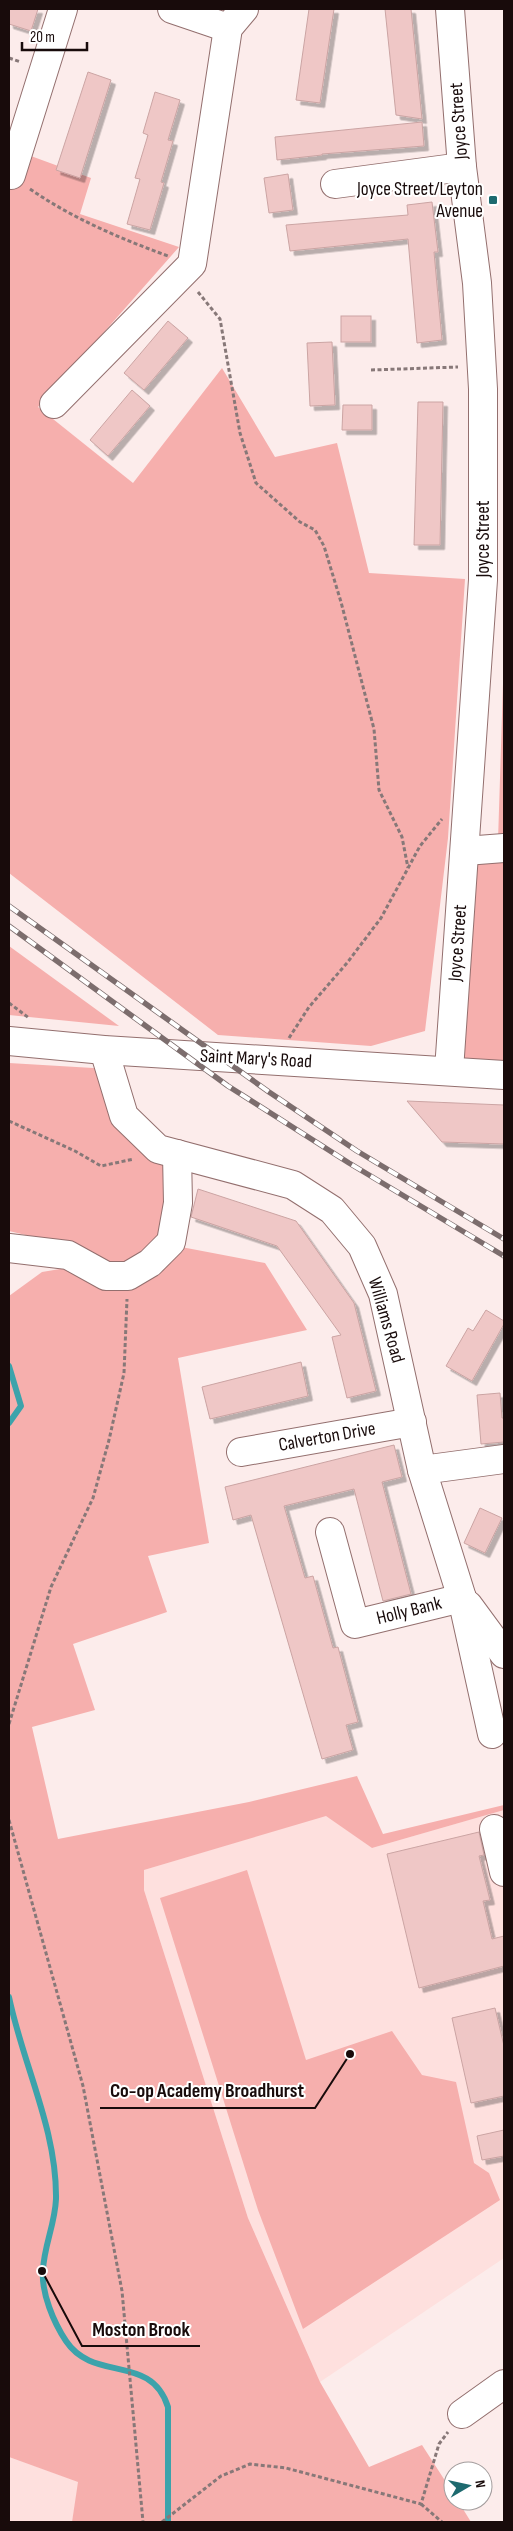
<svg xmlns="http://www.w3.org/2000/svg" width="513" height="2531" font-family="'Sofia Sans Condensed',sans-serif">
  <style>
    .built { fill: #fee0de }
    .green { fill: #f6afad }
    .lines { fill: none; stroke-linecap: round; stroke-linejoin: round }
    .stream { stroke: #3ca3ab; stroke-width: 6 }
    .building { fill: #efc7c6; stroke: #cba4a3; filter: url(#shadow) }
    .minor-casing { stroke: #936f6e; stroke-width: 30 }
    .path { stroke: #877878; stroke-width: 3; stroke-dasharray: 4 2.5; stroke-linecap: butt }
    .minor { stroke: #fff; stroke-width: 28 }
    .rail-casing { stroke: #7c6d6d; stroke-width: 5.5 }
    .rail { stroke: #fff; stroke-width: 4; stroke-dasharray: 11; stroke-linecap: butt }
    .poi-dot { fill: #1d6a6f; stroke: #fff; stroke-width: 2 }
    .labels { text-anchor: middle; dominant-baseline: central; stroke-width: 4; stroke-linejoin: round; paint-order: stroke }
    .street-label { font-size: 19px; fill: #180b0b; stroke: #fff }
    .poi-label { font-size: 19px; fill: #180b0b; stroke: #fff; text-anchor: end }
    .leader { fill: none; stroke: #180b0b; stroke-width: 2 }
    .callout-dot { fill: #180b0b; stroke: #fff; stroke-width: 2 }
    .callout-label { font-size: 20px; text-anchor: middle; font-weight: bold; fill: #180b0b; stroke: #fff; stroke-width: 4; stroke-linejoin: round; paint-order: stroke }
  </style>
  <defs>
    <filter id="shadow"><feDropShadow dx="4.5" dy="4.5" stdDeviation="0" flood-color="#0004"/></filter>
  </defs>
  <rect width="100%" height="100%" fill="#fceceb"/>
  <g class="built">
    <polygon points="504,1810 504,2258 320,2382 248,2218 144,1890 144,1870 326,1815 372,1848"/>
    <polygon points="9,2457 79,2482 72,2522 9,2522"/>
  </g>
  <g class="green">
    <polygon points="9,148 91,178 80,214 179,247 38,407 133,483 222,368 275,457 337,443 369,573 465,579 448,838 425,1031 371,1046 218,1035 9,873"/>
    <polygon points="504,652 504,1075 449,1070 466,835 498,841"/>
    <polygon points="9,946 119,1026 9,1015"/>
    <polygon points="9,1063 110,1069 124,1116 177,1154 171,1242 123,1266 55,1242 9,1231"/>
    <polygon points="176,1246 265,1263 307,1330 178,1358 209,1543 148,1556 167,1612 73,1644 95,1710 32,1727 58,1839 249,1802 357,1776 383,1834 504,1805 504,1810 372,1848 326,1816 144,1870 144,1890 248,2218 320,2382 369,2467 422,2445 453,2493 453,2501 458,2501 471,2522 72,2522 78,2482 9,2457 9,1296 42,1272 72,1267 102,1290 143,1284"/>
    <polygon points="247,1870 306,2060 392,2031 422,2075 456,2082 474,2163 489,2173 500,2200 303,2329 258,2210 160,1898"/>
  </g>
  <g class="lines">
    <g class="stream">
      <polyline points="9,1366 21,1406 9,1423"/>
      <path d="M9,1997C23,2065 57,2129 56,2199C55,2224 44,2246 43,2270C41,2293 54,2323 66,2341C94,2383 151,2353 168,2407V2522"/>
    </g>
  </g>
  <g class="building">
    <polygon points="9,9 38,9 31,31 9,24"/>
    <polygon points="309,9 334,9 320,103 296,100"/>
    <polygon points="385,9 411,9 422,119 396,115"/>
    <polygon points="88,72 111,80 80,178 56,170"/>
    <polygon points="155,92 180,100 168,140 173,141 161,182 164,183 150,230 127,224 140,179 135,178 148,135 143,133"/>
    <polygon points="422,122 424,146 322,154 322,155 277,160 275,137"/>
    <polygon points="288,174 293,210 269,213 264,178"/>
    <polygon points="432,202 438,252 434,252 442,340 417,343 408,239 290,251 286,225 408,215 407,205"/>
    <rect x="341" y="316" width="30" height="26"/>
    <polygon points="168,321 188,338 144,390 124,373"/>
    <polygon points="332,342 335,405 310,406 307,343"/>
    <polygon points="132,390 150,406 108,456 90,440"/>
    <polygon points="418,402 443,402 440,545 414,545"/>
    <polygon points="343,405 372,405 372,430 342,430"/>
    <polygon points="407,1101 504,1105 504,1144 442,1142"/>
    <polygon points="198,1189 296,1221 354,1303 376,1391 347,1398 332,1337 341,1335 277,1246 191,1217"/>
    <polygon points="486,1310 504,1321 504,1324 472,1381 446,1366 468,1328 473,1331"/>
    <polygon points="301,1362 308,1396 210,1419 202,1387"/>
    <polygon points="500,1393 502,1418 504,1418 504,1442 481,1444 477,1395"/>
    <polygon points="394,1445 402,1477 382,1482 411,1594 383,1601 354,1489 284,1506 305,1578 313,1576 333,1648 338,1647 358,1722 346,1725 353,1750 322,1759 251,1515 233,1520 225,1487"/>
    <polygon points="480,1508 502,1518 485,1553 464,1543"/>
    <polygon points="479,1832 484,1855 479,1856 490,1900 483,1901 492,1939 504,1936 504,1966 419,1988 387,1854"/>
    <polygon points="495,2008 504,2046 504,2096 471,2103 452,2018"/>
    <polygon points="504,2130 504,2156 482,2160 477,2136"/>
  </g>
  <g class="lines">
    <defs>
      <g id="minor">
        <polyline points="172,9 228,28"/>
        <polyline points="11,175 63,9"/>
        <polyline points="335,184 462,167"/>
        <polyline points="54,404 192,264 228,28 244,9"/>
        <polyline points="465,851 504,848"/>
        <polyline points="9,1041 104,1050 504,1075"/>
        <polyline points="104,1050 124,1116 158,1149 293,1185 332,1210 362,1246 383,1294 422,1470 462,1598 492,1734"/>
        <polyline points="449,1070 483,580 483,389 477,283 462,167 450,9"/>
        <polyline points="9,1248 68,1255 106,1276 128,1276 150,1263 171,1242 178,1203 177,1154"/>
        <polyline points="241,1452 412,1422"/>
        <polyline points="422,1470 504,1459"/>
        <polyline points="330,1532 355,1624 462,1598"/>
        <polyline points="468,1605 504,1654"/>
        <polyline points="494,1829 504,1872"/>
        <polyline points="462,2414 504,2384"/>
      </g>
    </defs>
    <use href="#minor" class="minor-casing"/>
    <g class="path">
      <polyline points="9,58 21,62"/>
      <path d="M30,189C72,218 119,238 168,256"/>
      <polyline points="198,292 220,319 240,433 256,483 300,522 315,530 324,546 341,602 374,729 379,790 402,837 408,868"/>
      <polyline points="371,370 458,367"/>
      <polyline points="9,1003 29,1018"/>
      <polyline points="289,1038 309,1007 347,963 381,918 420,846 442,819"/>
      <polyline points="9,1121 75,1151 101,1166 134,1159"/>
      <polyline points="9,1724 51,1587 93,1498 109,1440 124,1373 127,1299"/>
      <polyline points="9,1820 83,2086 122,2291 143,2522"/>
      <polyline points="421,2504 442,2522"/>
      <polyline points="162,2522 221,2476 250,2464 286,2468 421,2504 439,2444 448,2432"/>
    </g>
    <use href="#minor" class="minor"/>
    <defs>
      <g id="rail">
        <polyline points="9,906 269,1092 357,1151 504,1239"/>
        <polyline points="9,926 228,1086 349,1163 504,1256"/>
      </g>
    </defs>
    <use href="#rail" class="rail-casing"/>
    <use href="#rail" class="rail"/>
  </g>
  <rect class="poi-dot" x="488" y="195" width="10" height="10" rx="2.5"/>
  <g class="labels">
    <g class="street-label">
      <text transform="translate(459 121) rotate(-94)">Joyce Street</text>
      <text transform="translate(483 539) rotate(-90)">Joyce Street</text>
      <text transform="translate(458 943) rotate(-86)">Joyce Street</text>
      <text transform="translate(256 1059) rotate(3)">Saint Mary's Road</text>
      <text transform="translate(386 1320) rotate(74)">Williams Road</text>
      <text transform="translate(327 1437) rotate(-10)">Calverton Drive</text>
      <text transform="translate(409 1611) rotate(-14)">Holly Bank</text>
    </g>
    <g class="poi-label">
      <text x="483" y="189">Joyce Street/Leyton<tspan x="483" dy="22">Avenue</tspan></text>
    </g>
  </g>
  <path class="leader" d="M350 2054L315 2108H100M42 2271L82 2346H200"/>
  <g class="callout-dot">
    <circle cx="350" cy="2054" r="5"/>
    <circle cx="42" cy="2271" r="5"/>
  </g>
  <g class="callout-label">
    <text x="207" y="2097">Co-op Academy Broadhurst</text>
    <text x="141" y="2336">Moston Brook</text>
  </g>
  <rect width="513" height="2531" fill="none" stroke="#180b0b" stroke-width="20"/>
  <g transform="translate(468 2486) rotate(81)"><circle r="24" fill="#ffffff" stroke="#a39d9d"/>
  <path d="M0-4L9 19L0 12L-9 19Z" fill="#1d6a6f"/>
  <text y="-8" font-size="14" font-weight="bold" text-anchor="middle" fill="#180b0b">N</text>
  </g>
  <path d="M22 42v8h65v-8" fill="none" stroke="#180b0b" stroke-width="2.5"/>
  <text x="30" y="42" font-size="15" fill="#180b0b" stroke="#ffffff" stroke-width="4" paint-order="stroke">20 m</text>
</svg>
